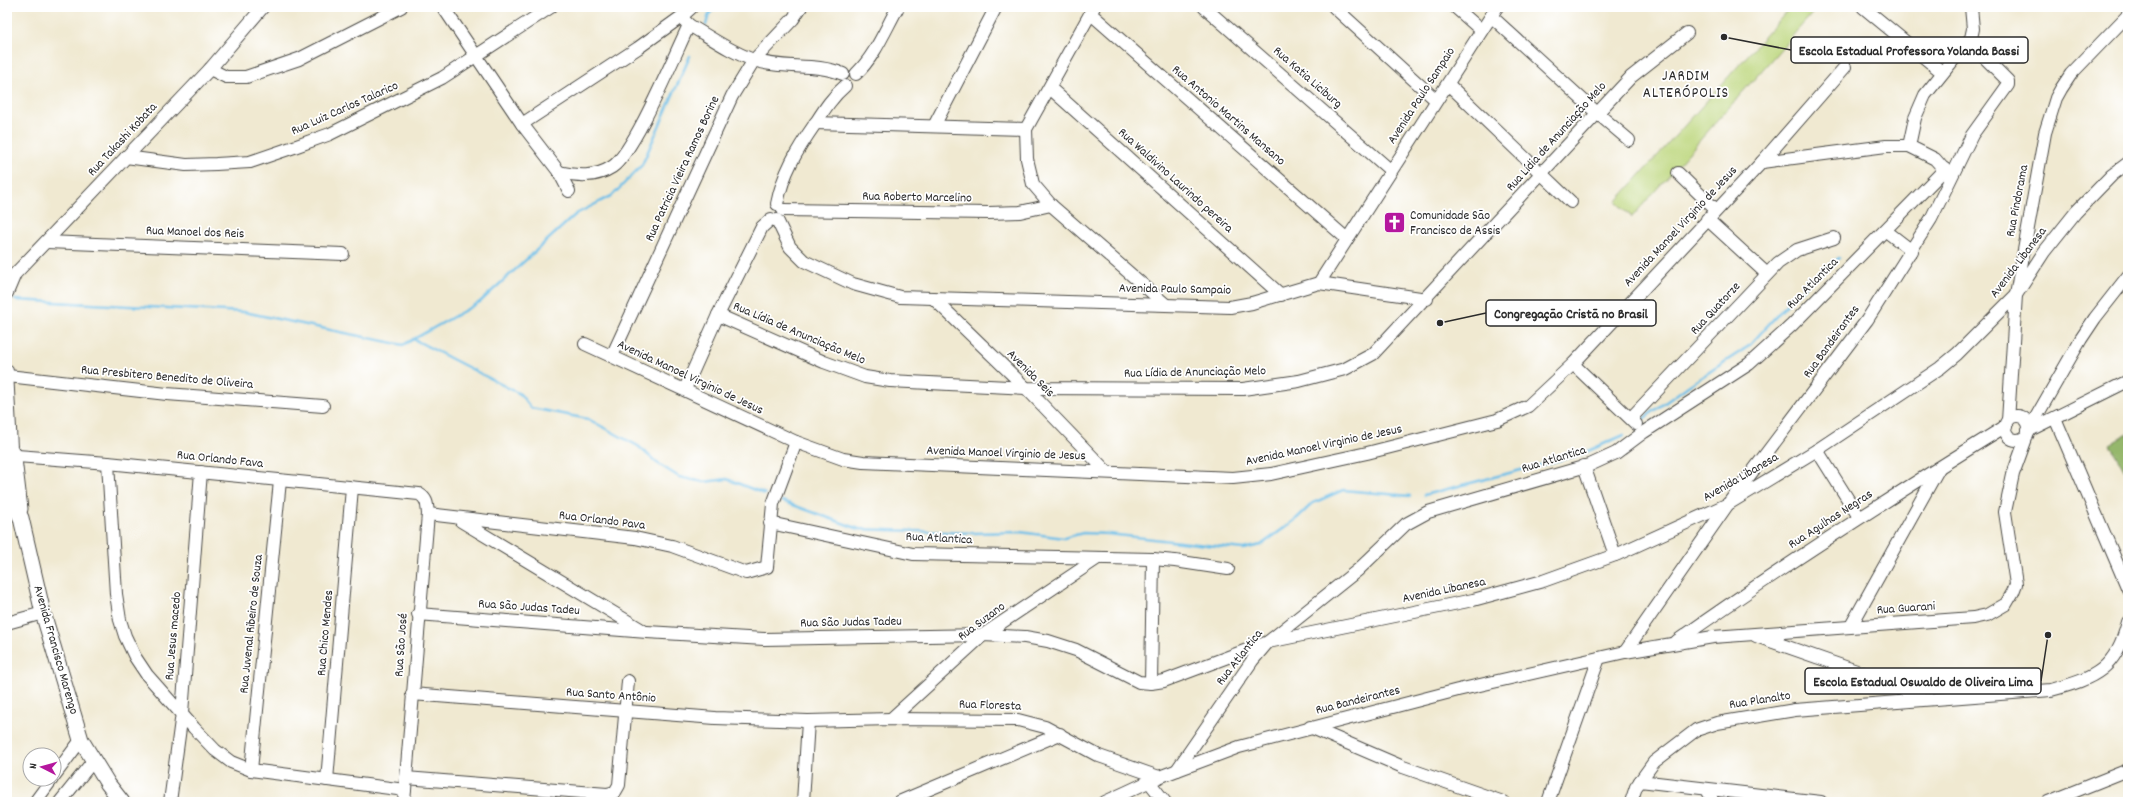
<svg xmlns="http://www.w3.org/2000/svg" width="2135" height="809" font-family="Dekko,sans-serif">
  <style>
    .green { fill: #bcd67c; stroke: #748054 }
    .forest { fill: #95b76c; stroke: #60714c }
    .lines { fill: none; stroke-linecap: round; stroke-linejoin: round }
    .stream { stroke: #6dbfe9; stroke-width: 2.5 }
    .minor-casing { stroke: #494844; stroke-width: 14 }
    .major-casing { stroke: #494844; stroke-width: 17 }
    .minor { stroke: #fff; stroke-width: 12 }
    .major { stroke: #fff; stroke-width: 15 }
    .labels { text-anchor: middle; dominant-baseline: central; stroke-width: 3.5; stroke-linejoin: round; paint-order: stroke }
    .street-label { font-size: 13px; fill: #2b2b2b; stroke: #fff }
    .poi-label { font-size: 13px; fill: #2b2b2b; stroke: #fff; text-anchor: start }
    .quarter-label { font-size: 15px; letter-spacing: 1px; fill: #2b2b2b; stroke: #fff }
    .leader { fill: none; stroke: #2b2b2b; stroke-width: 1.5 }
    .callout-dot { fill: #2b2b2b; stroke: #fff; stroke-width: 1.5 }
    .callout { fill: #fff; stroke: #2b2b2b; stroke-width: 1.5 }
    .callout-label { font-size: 14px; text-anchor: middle; font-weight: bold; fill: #2b2b2b }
  </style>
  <rect width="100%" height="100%" fill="#fff"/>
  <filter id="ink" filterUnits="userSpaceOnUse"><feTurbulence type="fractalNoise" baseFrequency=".025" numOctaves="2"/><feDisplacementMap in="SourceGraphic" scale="8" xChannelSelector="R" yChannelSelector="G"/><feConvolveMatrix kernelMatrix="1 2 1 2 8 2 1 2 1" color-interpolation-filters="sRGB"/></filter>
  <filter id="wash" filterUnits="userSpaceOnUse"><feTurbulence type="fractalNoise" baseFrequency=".012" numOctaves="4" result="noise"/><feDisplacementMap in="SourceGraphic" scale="16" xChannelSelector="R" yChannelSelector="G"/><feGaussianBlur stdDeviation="0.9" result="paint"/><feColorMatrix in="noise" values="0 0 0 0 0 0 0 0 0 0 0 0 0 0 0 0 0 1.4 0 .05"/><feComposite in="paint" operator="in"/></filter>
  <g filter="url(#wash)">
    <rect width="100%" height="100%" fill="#f0e9d1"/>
    <polygon class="green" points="1791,7 1818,7 1632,217 1616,202"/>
    <polygon class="forest" points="2128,434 2128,476 2110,444"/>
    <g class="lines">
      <g class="stream">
        <polyline points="706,25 709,14 716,7"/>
        <polyline points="15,300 244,312 403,345 480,302 576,214 613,195 642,165 690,56"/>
        <polyline points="413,339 520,394 531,408 588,419 638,446 657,463 679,477 704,482 727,479 765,494"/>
        <polyline points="1643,419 1688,386 1749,346 1799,291 1839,258"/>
        <polyline points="1424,495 1579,455 1624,435"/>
        <polyline points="782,501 859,529 973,533 1020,532 1064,538 1083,533 1108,534 1243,549 1261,545 1295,520 1313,503 1343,490 1410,496"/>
      </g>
    </g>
  </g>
  <g filter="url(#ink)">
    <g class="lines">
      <defs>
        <g id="minor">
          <polyline points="443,7 522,124 559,172 569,191"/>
          <polyline points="1094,7 1026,129 1027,159 1033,184 1051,205 1165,304"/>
          <polyline points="1204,7 1390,170"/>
          <polyline points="1334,7 1436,100"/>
          <polyline points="1455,7 1481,30"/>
          <polyline points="1863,7 1942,72"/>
          <polyline points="1090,13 1347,239"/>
          <polyline points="1491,16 1597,113 1629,140"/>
          <path d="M684,20L689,25C710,37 732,53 754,60C783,70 814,62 843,74"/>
          <polyline points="210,69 226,77 246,77 299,59 401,7"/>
          <path d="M856,74C875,56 885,30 898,7"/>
          <polyline points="1448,84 1571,202"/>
          <polyline points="1050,88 1281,295"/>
          <polyline points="815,123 1026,129"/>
          <polyline points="522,124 638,48 681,17 692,7"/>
          <polyline points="934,126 996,7"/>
          <polyline points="1909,146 1915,118 1925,95 1971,38 1973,29 1971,7"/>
          <polyline points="126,157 186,165 216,164 250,162 294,147 330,134 442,78 551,7"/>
          <polyline points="1762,162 1886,146 1909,146 1935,159 1949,175"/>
          <path d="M559,172C577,176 595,178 612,167C634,153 675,54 689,25"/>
          <polyline points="1678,173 1716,210"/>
          <path d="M777,204C783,173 797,150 815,124C824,110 832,97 845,86"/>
          <polyline points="783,210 989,213 1020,212 1051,205"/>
          <polyline points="1707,219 1767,274"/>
          <polyline points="777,220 790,247 804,261 853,284 900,297 1230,307 1252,303 1319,283 1497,7"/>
          <polyline points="1886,231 1912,251"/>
          <polyline points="47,242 343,254"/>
          <polyline points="1319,283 1427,299"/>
          <polyline points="7,293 15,274 210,69 263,7"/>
          <polyline points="933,298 1026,388 1106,471"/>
          <polyline points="718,315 824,362 865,377 890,381 1026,388 1243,389 1299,381 1345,369 1373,354 1631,77 1687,33"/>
          <polyline points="585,344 796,442 843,459 863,462 1233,478 1271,474 1367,453 1497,420 1528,406 1573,364 1762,162 1845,67"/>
          <polyline points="612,356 732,96 754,60 793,19 801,7"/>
          <polyline points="1573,364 1636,424"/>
          <polyline points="7,371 11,448 17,456"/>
          <polyline points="8,376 167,394 323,406"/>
          <polyline points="685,389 718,315 762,227 771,219"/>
          <circle cx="2017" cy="428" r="12"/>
          <polyline points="1631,418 1778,263 1797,250 1834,238"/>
          <polyline points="2055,418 2128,589"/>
          <polyline points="2008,421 2016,295 2045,133 2056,98 2061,89 2071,74 2128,15"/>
          <polyline points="2028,431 2081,339 2095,318 2128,276"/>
          <polyline points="2028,431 2128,381"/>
          <polyline points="1817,450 1859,517"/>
          <path d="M17,456L108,463L419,494C428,499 427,506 428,514L404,802"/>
          <polyline points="108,463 116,594 120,620 125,636 135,657 147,675 194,728 215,750 231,762 251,770 405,790"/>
          <polyline points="1584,466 1615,555"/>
          <polyline points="428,514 635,538 672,546 746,573 767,567 773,504 796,442"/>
          <polyline points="461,521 642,630"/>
          <polyline points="770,523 913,554 1153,559 1175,561 1228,569"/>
          <polyline points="418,614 647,632 764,639 983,635 1025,637 1048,641 1076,650 1139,682 1151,683 1164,681 1268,642 1473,600 1543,581 1618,554 1728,504 1817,450 1940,368 1957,354 2016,295 2044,252 2076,212 2112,175 2128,163"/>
          <polyline points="7,623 43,613"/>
          <polyline points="1851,626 1939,468"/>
          <polyline points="1756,636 1868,675 1925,699"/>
          <path d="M1677,641C1784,565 1894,495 2006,426"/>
          <polyline points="1625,652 1728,504 1867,320 1931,219 1972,135 2008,85 2008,81 1969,42"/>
          <polyline points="1151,683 1153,559"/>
          <polyline points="412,694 715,718 808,721 891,719 1018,720 1045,727 1099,756 1159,777"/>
          <polyline points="891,719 983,635 1098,558"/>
          <polyline points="1310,727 1403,767 1503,802"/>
          <polyline points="251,770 280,481"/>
          <polyline points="1177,770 1252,661 1268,642 1358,570 1406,524 1428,512 1590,465 1616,453 1644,432 1749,364 1792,325 1945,169"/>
          <polyline points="54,776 81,740"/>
          <polyline points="406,778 607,794 615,792 619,785 628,681"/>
          <polyline points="327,780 352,488"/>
          <polyline points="1640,781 1821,802"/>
          <polyline points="1150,783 1165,802"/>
          <polyline points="1707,789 1713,802"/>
          <polyline points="35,802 52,779"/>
          <polyline points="60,802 93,761"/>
          <polyline points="170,802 182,713 201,472"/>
          <polyline points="803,802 808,721"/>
          <polyline points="899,802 1060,734"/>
          <polyline points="1105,802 1159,777 1239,747 1458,690 1625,652 1713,637 1973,618 1987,615 2006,604 2013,592 2016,584 2005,512 2013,474 2028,433"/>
          <polyline points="1548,802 1599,658"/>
          <path d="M1631,802L1636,787L1654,762L1696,730L1717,723L1795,710L2051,690C2096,678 2116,669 2128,622"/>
          <polyline points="2048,802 2128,770"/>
        </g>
        <g id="major">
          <polyline points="14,459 20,509"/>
          <polyline points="7,489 21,518 43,613 81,740 108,784 122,802"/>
        </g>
      </defs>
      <use href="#minor" class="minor-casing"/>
      <use href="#major" class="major-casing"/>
      <use href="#minor" class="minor"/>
      <use href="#major" class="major"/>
    </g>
  </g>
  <defs>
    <symbol id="church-square" viewBox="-11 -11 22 22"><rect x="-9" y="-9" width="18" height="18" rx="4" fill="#b5179e" stroke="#fff"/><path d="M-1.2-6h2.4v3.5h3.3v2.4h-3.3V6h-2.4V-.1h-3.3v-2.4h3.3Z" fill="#fff"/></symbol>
  </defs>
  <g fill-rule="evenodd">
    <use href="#church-square" x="1382" y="210" width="25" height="25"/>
  </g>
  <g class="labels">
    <g class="street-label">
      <text transform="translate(1307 78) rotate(41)">Rua Katia Liciburg</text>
      <text transform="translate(1422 96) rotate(-57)">Avenida Paulo Sampaio</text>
      <text transform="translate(345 109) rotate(-24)">Rua Luiz Carlos Talarico</text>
      <text transform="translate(1228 116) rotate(41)">Rua Antonio Martins Mansano</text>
      <text transform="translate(1557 137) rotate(-48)">Rua Lídia de Anunciação Melo</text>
      <text transform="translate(123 140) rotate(-47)">Rua Takashi Kobata</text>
      <text transform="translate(683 169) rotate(-65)">Rua Patricia Vieira Ramos Borine</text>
      <text transform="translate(1175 181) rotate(42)">Rua Waldivino Laurindo pereira</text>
      <text transform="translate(917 198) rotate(1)">Rua Roberto Marcelino</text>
      <text transform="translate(2018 201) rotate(-79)">Rua Pindorama</text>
      <text transform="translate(1681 227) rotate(-47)">Avenida Manoel Virginio de Jesus</text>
      <text transform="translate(195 233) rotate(2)">Rua Manoel dos Reis</text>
      <text transform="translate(2019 263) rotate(-53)">Avenida Libanesa</text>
      <text transform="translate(1813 284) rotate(-45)">Rua Atlantica</text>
      <text transform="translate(1175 290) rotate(1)">Avenida Paulo Sampaio</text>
      <text transform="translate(1716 309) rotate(-47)">Rua Quatorze</text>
      <text transform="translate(799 334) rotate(23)">Rua Lídia de Anunciação Melo</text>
      <text transform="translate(1832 342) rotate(-54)">Rua Bandeirantes</text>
      <text transform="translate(1195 373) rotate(-1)">Rua Lídia de Anunciação Melo</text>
      <text transform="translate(1030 374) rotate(45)">Avenida Seis</text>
      <text transform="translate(167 378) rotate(5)">Rua Presbitero Benedito de Oliveira</text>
      <text transform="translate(690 378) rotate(25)">Avenida Manoel Virginio de Jesus</text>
      <text transform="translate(1324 446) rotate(-12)">Avenida Manoel Virginio de Jesus</text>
      <text transform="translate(1006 454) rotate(2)">Avenida Manoel Virginio de Jesus</text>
      <text transform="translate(220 460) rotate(6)">Rua Orlando Fava</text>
      <text transform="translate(1554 460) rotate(-17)">Rua Atlantica</text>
      <text transform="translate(1741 478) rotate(-30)">Avenida Libanesa</text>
      <text transform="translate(1831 520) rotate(-33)">Rua Agulhas Negras</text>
      <text transform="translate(602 521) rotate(7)">Rua Orlando Pava</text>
      <text transform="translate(939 539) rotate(3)">Rua Atlantica</text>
      <text transform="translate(1444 591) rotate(-12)">Avenida Libanesa</text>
      <text transform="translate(529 608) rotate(4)">Rua São Judas Tadeu</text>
      <text transform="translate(1906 609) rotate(-4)">Rua Guarani</text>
      <text transform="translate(982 622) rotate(-37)">Rua Suzano</text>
      <text transform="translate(851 623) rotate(-1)">Rua São Judas Tadeu</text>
      <text transform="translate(252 624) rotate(-84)">Rua Juvenal Ribeiro de Souza</text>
      <text transform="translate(326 633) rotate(-85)">Rua Chico Mendes</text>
      <text transform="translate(174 636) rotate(-85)">Rua Jesus macedo</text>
      <text transform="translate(402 645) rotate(-86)">Rua São José</text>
      <text transform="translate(55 650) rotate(74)">Avenida Francisco Marengo</text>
      <text transform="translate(1240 658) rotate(-52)">Rua Atlantica</text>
      <text transform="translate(611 696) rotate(4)">Rua Santo Antônio</text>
      <text transform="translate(1358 701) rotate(-14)">Rua Bandeirantes</text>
      <text transform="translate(1760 701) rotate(-9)">Rua Planalto</text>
      <text transform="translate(990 706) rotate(2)">Rua Floresta</text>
    </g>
    <g class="poi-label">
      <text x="1410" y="216">Comunidade São<tspan x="1410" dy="15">Francisco de Assis</tspan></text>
    </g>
    <g class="quarter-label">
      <text x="1686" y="77">JARDIM<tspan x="1686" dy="17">ALTERÓPOLIS</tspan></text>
    </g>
  </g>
  <path class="leader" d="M1724 37L1791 50M1440 323L1486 313M2048 635L2041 681"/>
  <g class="callout-dot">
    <circle cx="1724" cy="37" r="4"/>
    <circle cx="1440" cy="323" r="4"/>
    <circle cx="2048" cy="635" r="4"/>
  </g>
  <g class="callout">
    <rect x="1791" y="37" width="237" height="26" rx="4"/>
    <rect x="1486" y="300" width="170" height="26" rx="4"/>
    <rect x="1805" y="668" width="236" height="26" rx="4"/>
  </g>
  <g class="callout-label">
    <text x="1909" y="55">Escola Estadual Professora Yolanda Bassi</text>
    <text x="1571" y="318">Congregação Cristã no Brasil</text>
    <text x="1923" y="686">Escola Estadual Oswaldo de Oliveira Lima</text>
  </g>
  <rect width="2135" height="809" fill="none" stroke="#fff" stroke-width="24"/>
  <g transform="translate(42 767) rotate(276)"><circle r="19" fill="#ffffff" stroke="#aaaaaa"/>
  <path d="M0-3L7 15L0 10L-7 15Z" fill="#b5179e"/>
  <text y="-6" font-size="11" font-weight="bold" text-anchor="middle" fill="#2b2b2b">N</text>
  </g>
</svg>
